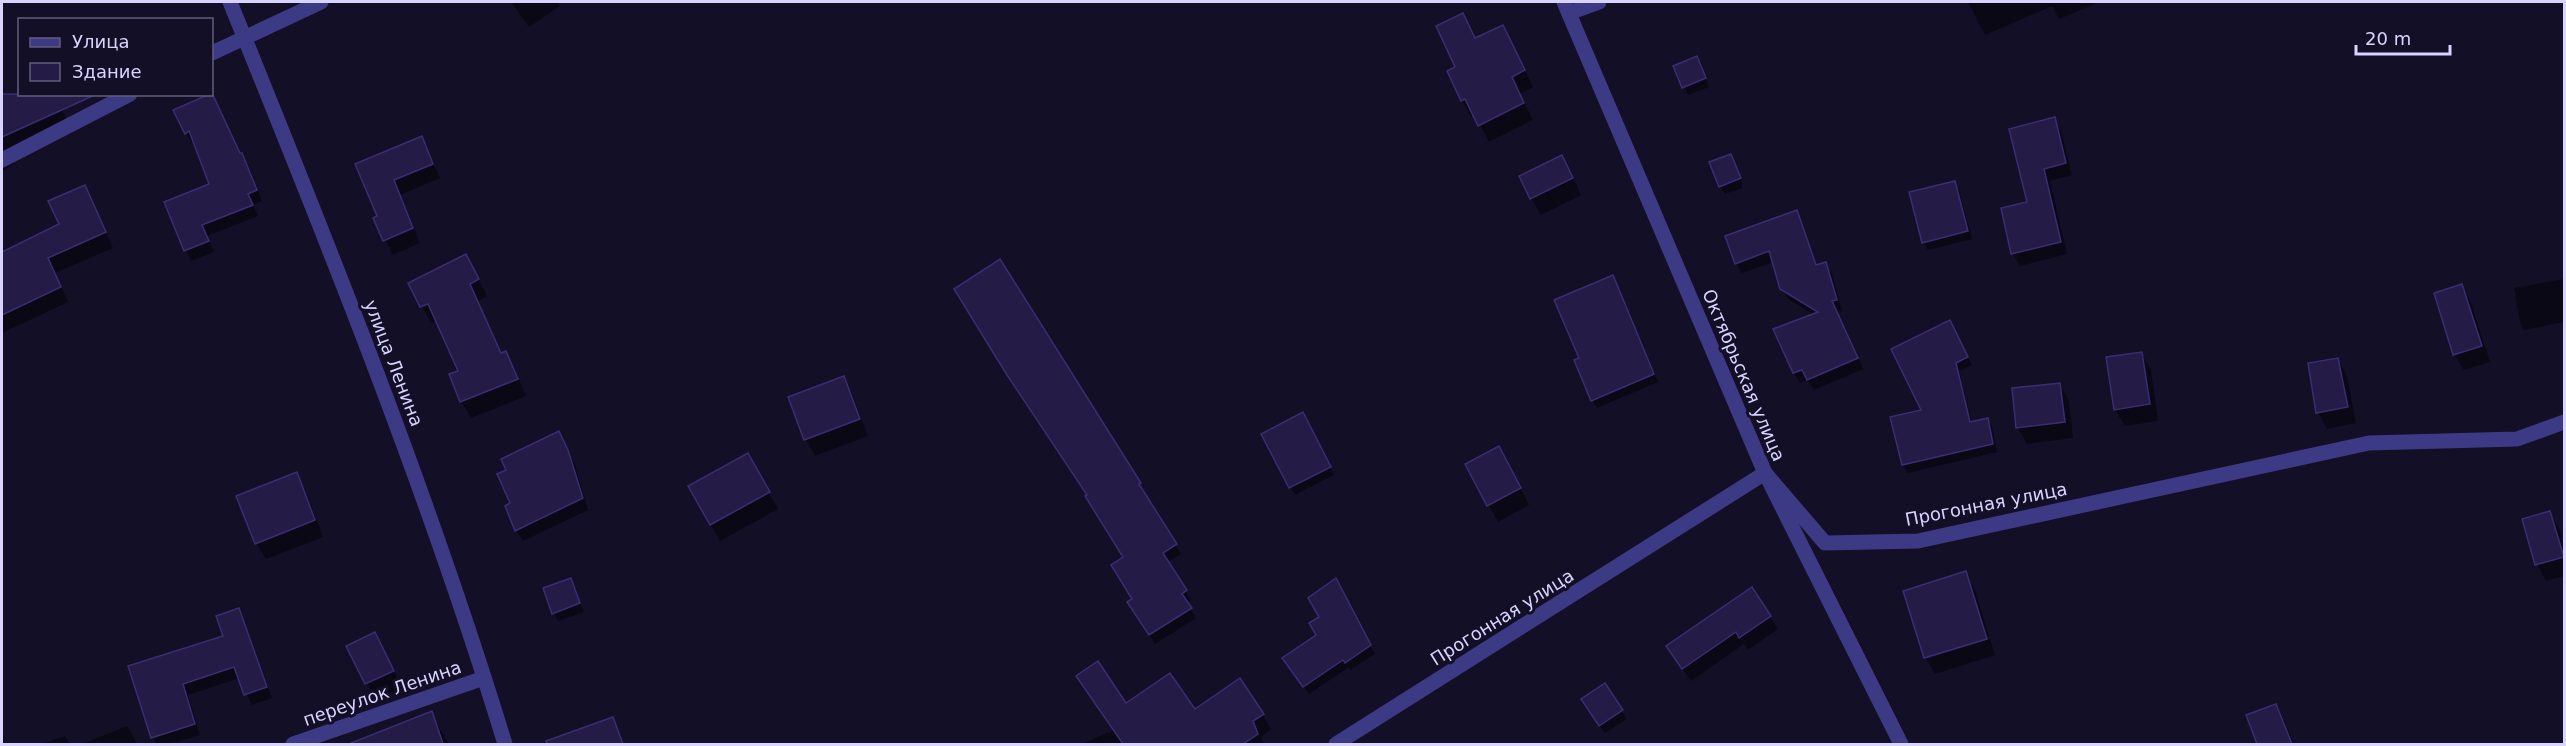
<svg xmlns="http://www.w3.org/2000/svg" width="2566" height="746" font-family="'DejaVu Sans',sans-serif">
  <style>
    .shadow { fill: #0007 }
    .building { fill: #241b47; stroke: #3b2d73; stroke-width: 1.5 }
    .lines { fill: none; stroke-linecap: round; stroke-linejoin: round }
    .minor { stroke: #3d3a85; stroke-width: 15 }
    .labels { text-anchor: middle; dominant-baseline: central; stroke-width: 6; stroke-linejoin: round; paint-order: stroke }
    .street-label { font-size: 18px; fill: #d9d4ff; stroke: #130f26 }
  </style>
  <rect width="100%" height="100%" fill="#130f26"/>
  <g class="shadow">
    <polygon points="511,2 557,2 560,6 529,27"/>
    <polygon points="1968,2 2100,2 2059,19 2052,6 1985,35"/>
    <polygon points="1462,15 1476,39 1512,43 1533,87 1520,94 1533,120 1489,142 1475,115 1471,117 1462,100 1457,68"/>
    <polygon points="1701,66 1709,87 1688,95 1684,87"/>
    <polygon points="20,92 20,94 55,94 70,127 9,154 14,164 3,171 2,182 2,100"/>
    <polygon points="209,94 248,165 262,201 253,205 258,216 207,236 214,252 191,261 166,203 211,185 195,142 192,143 186,133"/>
    <polygon points="2054,119 2061,131 2072,175 2050,181 2067,254 2020,266 2013,254 2002,210 2029,203"/>
    <polygon points="421,138 440,178 400,195 420,243 393,255 375,219 379,217 357,165"/>
    <polygon points="1731,155 1742,179 1742,188 1725,194 1720,186"/>
    <polygon points="1571,173 1581,195 1541,215 1531,198"/>
    <polygon points="1954,182 1959,190 1972,239 1928,250 1923,242"/>
    <polygon points="84,187 113,248 55,273 68,302 2,333 2,270 20,263 61,225"/>
    <polygon points="1796,212 1817,266 1826,264 1832,274 1842,311 1837,312 1863,369 1814,390 1808,380 1800,383 1794,373 1814,315 1788,299 1782,288 1773,262 1742,273 1736,263"/>
    <polygon points="1000,261 1140,484 1144,494 1181,554 1168,562 1191,600 1187,603 1196,618 1155,644 1135,611 1125,558"/>
    <polygon points="475,272 487,296 478,301 503,355 506,353 515,370 526,396 471,418 461,401 460,371 437,320 431,323 410,283"/>
    <polygon points="2564,279 2564,322 2524,330 2520,322 2514,288"/>
    <polygon points="1617,285 1658,382 1597,408 1592,400"/>
    <polygon points="2462,286 2471,303 2490,362 2464,370 2454,354"/>
    <polygon points="1954,330 1972,365 1959,371 1972,423 1988,419 1992,427 1997,452 1908,473 1903,465 1892,418 1923,411"/>
    <polygon points="2141,353 2151,370 2158,421 2125,426 2115,410"/>
    <polygon points="2338,359 2347,376 2356,423 2327,429 2318,412"/>
    <polygon points="843,378 852,394 868,436 815,456 806,439"/>
    <polygon points="2060,385 2069,401 2073,438 2027,444 2018,428"/>
    <polygon points="1307,422 1334,475 1295,495 1263,434"/>
    <polygon points="565,445 575,465 588,510 523,541 516,530"/>
    <polygon points="747,455 778,509 720,541 690,487"/>
    <polygon points="1467,464 1508,464 1529,505 1498,522"/>
    <polygon points="296,474 305,490 323,537 266,559 256,543"/>
    <polygon points="2550,513 2559,529 2564,548 2564,576 2546,581 2537,564"/>
    <polygon points="1965,573 1975,590 1989,636 1927,656 1927,659 1990,639 1995,655 1935,674 1925,657"/>
    <polygon points="570,580 584,612 558,621 554,613"/>
    <polygon points="1335,580 1375,654 1350,670 1349,667 1309,694 1289,666 1318,635 1321,618"/>
    <polygon points="1751,589 1778,629 1748,650 1744,644 1691,681 1676,659"/>
    <polygon points="238,610 244,620 272,698 252,705 239,678 188,695 200,735 169,744 156,744 129,667 225,637"/>
    <polygon points="348,646 383,650 402,688 376,700"/>
    <polygon points="1604,685 1627,719 1605,733 1587,708"/>
    <polygon points="1086,691 1126,705 1263,715 1271,729 1261,737 1264,744 1082,744 1114,730"/>
    <polygon points="2275,705 2284,720 2294,744 2258,744 2248,716"/>
    <polygon points="431,713 449,744 350,744"/>
    <polygon points="613,719 623,744 591,744 585,729"/>
    <polygon points="127,726 137,744 82,744"/>
    <polygon points="65,736 70,744 42,744"/>
  </g>
  <g class="building">
    <polygon points="1463,13 1475,38 1503,25 1525,70 1512,77 1524,103 1478,126 1465,99 1461,101 1447,71 1455,67 1436,26"/>
    <polygon points="1697,56 1706,78 1682,88 1673,66"/>
    <polygon points="212,93 240,153 242,153 257,190 248,194 253,205 202,225 209,241 184,251 164,202 209,184 189,131 185,134 173,110"/>
    <polygon points="2,94 97,94 2,137"/>
    <polygon points="2055,117 2066,163 2044,169 2061,242 2011,254 2001,208 2027,202 2009,129"/>
    <polygon points="422,136 433,164 394,180 413,228 383,241 373,218 377,216 355,164"/>
    <polygon points="1731,154 1741,178 1719,187 1709,162"/>
    <polygon points="1562,155 1573,178 1530,199 1519,176"/>
    <polygon points="1955,181 1968,231 1922,243 1909,192"/>
    <polygon points="85,185 106,232 48,258 61,287 2,315 2,252 59,224 48,201"/>
    <polygon points="1797,210 1816,265 1826,262 1837,300 1832,301 1858,358 1807,380 1802,370 1793,373 1773,329 1818,312 1780,289 1769,251 1735,264 1725,236"/>
    <polygon points="466,254 479,279 470,284 501,353 506,351 518,379 460,402 449,374 458,371 428,304 420,307 408,283"/>
    <polygon points="1000,259 1141,483 1139,484 1177,544 1163,553 1187,590 1182,594 1192,608 1149,635 1127,602 1132,599 1111,565 1123,557 1085,496 1087,495 1007,375 954,289"/>
    <polygon points="1613,275 1654,374 1591,401 1574,360 1579,358 1554,300"/>
    <polygon points="2462,284 2482,346 2453,355 2434,293"/>
    <polygon points="1950,320 1968,357 1956,363 1970,422 1988,418 1993,444 1902,465 1890,417 1921,410 1891,349"/>
    <polygon points="2142,352 2150,404 2114,410 2106,357"/>
    <polygon points="2338,358 2348,407 2316,413 2308,363"/>
    <polygon points="844,376 860,419 804,440 788,397"/>
    <polygon points="2060,383 2065,422 2016,428 2012,388"/>
    <polygon points="1303,412 1331,467 1289,488 1261,434"/>
    <polygon points="559,431 568,450 583,498 515,531 505,506 510,503 497,474 506,470 501,459"/>
    <polygon points="1499,446 1521,488 1487,506 1465,464"/>
    <polygon points="748,453 770,492 710,525 688,486"/>
    <polygon points="297,472 315,520 255,544 236,496"/>
    <polygon points="2550,511 2564,557 2535,565 2522,519"/>
    <polygon points="1966,571 1987,639 1924,658 1903,591"/>
    <polygon points="571,578 580,603 552,614 543,588"/>
    <polygon points="1336,578 1371,645 1345,663 1343,660 1303,687 1282,658 1316,635 1309,623 1319,617 1308,598"/>
    <polygon points="1752,587 1771,616 1739,638 1736,632 1682,669 1666,646"/>
    <polygon points="239,608 267,687 244,695 234,667 183,684 195,724 151,738 128,666 223,636 216,616"/>
    <polygon points="375,632 394,671 365,684 346,646"/>
    <polygon points="1098,661 1126,703 1170,673 1195,709 1240,678 1264,714 1253,721 1258,734 1243,744 1123,744 1076,676"/>
    <polygon points="1605,683 1623,710 1599,726 1581,699"/>
    <polygon points="2276,704 2292,744 2257,744 2246,715"/>
    <polygon points="432,711 443,744 351,744 351,743"/>
    <polygon points="613,717 623,744 547,744 546,741"/>
  </g>
  <g class="lines">
    <g class="minor">
      <path d="M230,2C329,246 428,492 505,744"/>
      <polyline points="1564,2 1765,473 1901,744"/>
      <polyline points="1569,13 1599,2"/>
      <polyline points="212,53 321,2"/>
      <polyline points="2,160 130,94"/>
      <polyline points="293,744 484,678"/>
      <polyline points="1336,744 1765,473 1825,543 1918,541 2369,443 2517,439 2564,422"/>
    </g>
  </g>
  <g class="labels">
    <g class="street-label">
      <text transform="translate(394 363) rotate(69)">улица Ленина</text>
      <text transform="translate(1744 375) rotate(67)">Октябрьская улица</text>
      <text transform="translate(1986 504) rotate(-11)">Прогонная улица</text>
      <text transform="translate(1502 617) rotate(-32)">Прогонная улица</text>
      <text transform="translate(382 693) rotate(-19)">переулок Ленина</text>
    </g>
  </g>
  <rect width="2566" height="746" fill="none" stroke="#d9d4ff" stroke-width="6"/>
  <rect x="18" y="18" width="195" height="78" fill="#130f26" stroke="#625e7d" stroke-width="1.5"/>
  <rect x="30" y="38" width="30" height="9" fill="#3d3a85" stroke="#625e7d" stroke-width="1.5"/>
  <text x="72" y="48" font-size="18" fill="#d9d4ff">Улица</text>
  <rect x="30" y="63" width="30" height="18" fill="#241b47" stroke="#625e7d" stroke-width="1.5"/>
  <text x="72" y="78" font-size="18" fill="#d9d4ff">Здание</text>
  <path d="M2356 45v9h94v-9" fill="none" stroke="#d9d4ff" stroke-width="3"/>
  <text x="2365" y="45" font-size="18" fill="#d9d4ff" stroke="#130f26" stroke-width="4.5" paint-order="stroke">20 m</text>
</svg>
